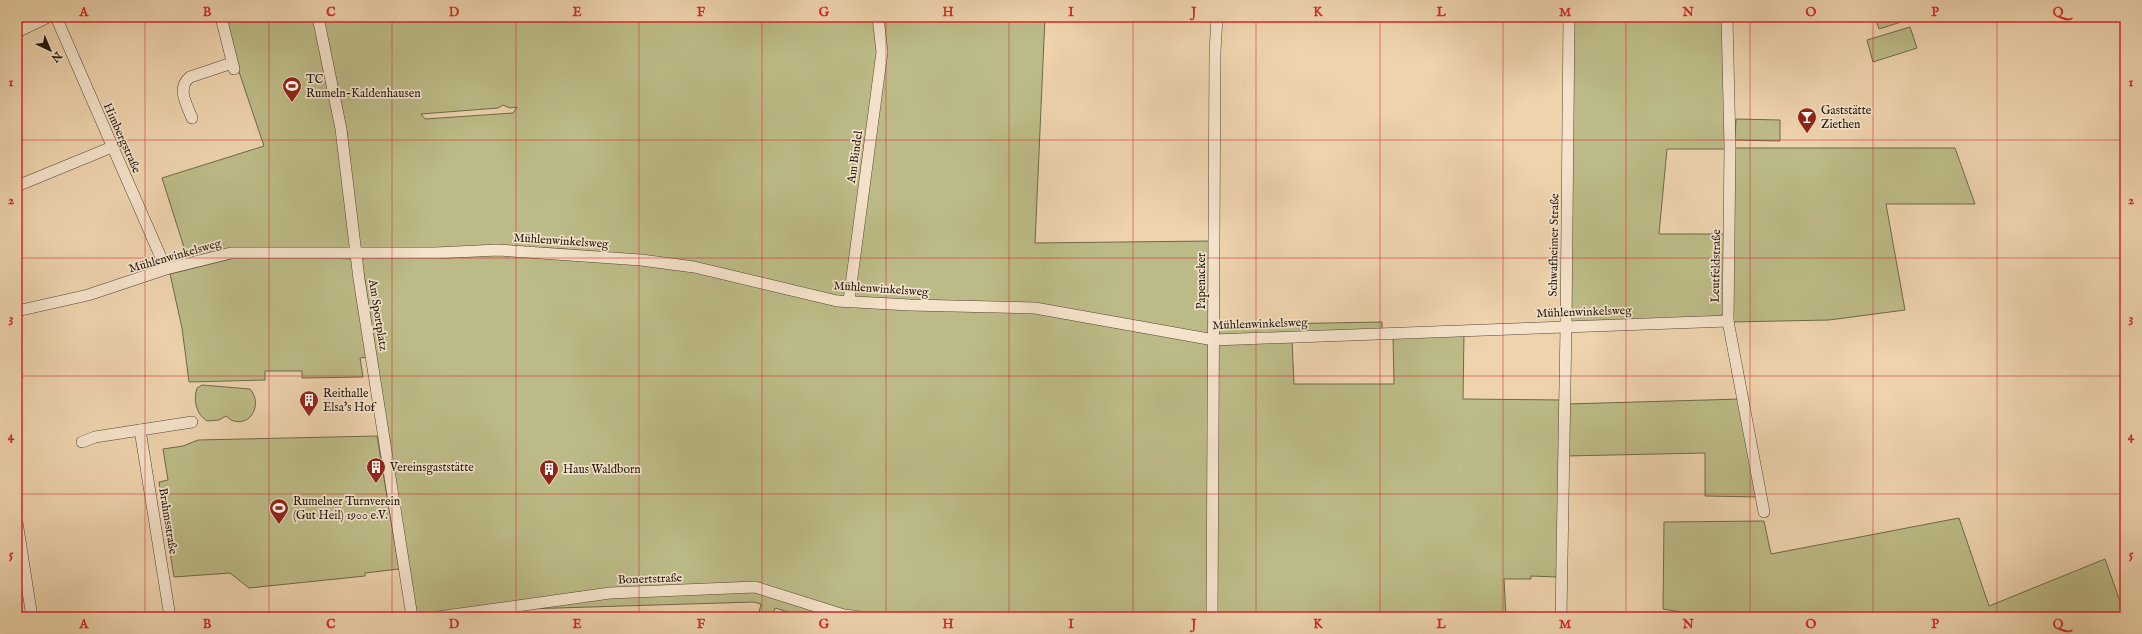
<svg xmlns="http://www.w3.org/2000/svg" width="2142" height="634" font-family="'IM FELL English',serif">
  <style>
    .green { fill: #bcbb87; stroke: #6e684a; fill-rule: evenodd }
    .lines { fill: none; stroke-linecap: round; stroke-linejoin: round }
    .minor-casing { stroke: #534535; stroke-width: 12 }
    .minor { stroke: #f4e2ca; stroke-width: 11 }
    .grid { fill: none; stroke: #d62828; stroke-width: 1; stroke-opacity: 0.55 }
    .labels { text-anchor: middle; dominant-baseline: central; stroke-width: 3.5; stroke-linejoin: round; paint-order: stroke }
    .poi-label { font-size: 12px; fill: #1f160d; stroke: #f4e2ca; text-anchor: start }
    .street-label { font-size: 12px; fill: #1f160d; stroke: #f4e2ca }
    .neatline { fill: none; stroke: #d62828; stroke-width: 1.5 }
    .grid-label { font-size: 13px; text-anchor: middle; font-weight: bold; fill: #d62828 }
  </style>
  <rect width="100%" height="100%" fill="#eed3ad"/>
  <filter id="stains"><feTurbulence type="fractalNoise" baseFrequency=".005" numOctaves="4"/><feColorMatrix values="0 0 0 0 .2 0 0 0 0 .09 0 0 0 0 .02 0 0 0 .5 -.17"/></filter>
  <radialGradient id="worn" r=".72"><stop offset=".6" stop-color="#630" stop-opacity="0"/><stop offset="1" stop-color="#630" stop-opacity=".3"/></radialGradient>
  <g class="green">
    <path d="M224,17H314L341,139L348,137L323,17H875L879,53L845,296L841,297L684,263L565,249L496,246L188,260L162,178L264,146L235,60ZM503,105L510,108L517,107L513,113L425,119L421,114L498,108Z"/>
    <path d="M881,17H1045L1035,243L1210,241L1207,617H805L775,608L772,617H758L761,604L754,602L459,611C445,612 424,620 413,609L362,261L367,256C458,255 551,252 642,264C713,273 782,290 852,305Z"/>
    <polygon points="1572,17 1725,17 1727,149 1667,149 1659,234 1727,234 1726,311 1719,317 1571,322"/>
    <polygon points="1875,17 1899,17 1901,22 1879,29"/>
    <polygon points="1910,27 1917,48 1873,62 1867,40"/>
    <polygon points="1736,119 1780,120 1780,141 1735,140"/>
    <polygon points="1734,148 1955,148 1975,204 1886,204 1905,310 1829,320 1731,322"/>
    <polygon points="296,257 352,259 368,357 360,358 363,377 302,378 302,371 265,371 265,380 189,382 182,328 170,274 234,258"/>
    <polygon points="1382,322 1382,330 1221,335 1217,331 1217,325"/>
    <polygon points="1464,332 1463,399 1562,400 1557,577 1531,576 1531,579 1504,579 1506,617 1217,616 1218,344 1292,340 1294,384 1394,384 1393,336"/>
    <path d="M202,385L250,389C263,404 251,426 234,421C231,421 229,418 226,416L219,420L207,421C196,414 193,400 197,388Z"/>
    <polygon points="1741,399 1759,497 1705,496 1705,453 1566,456 1567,404"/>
    <polygon points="377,436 399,569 365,573 365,576 249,588 230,573 174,577 159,482 168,480 163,449 183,446 198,440"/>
    <polygon points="1959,518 1989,606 2105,559 2122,607 2125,605 2125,617 1713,617 1663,609 1664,522 1764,521 1771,554"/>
  </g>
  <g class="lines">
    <defs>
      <g id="minor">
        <polyline points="56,17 166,269"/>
        <polyline points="221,17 234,69"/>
        <polyline points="318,17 341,129 359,279 412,617"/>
        <polyline points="1727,17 1730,146 1728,321 1764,512"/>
        <polyline points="17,32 48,17"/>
        <path d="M192,118C187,105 176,88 190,77L232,63"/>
        <polyline points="17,186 112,147"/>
        <polyline points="849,300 882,52 878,17"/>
        <polyline points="17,311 88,295 166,269 231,253 435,253 498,250 641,260 694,267 837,301 910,305 1035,308 1214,340 1728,321"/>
        <polyline points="140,430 170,617"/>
        <polyline points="82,442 95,437 192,422"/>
        <polyline points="17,522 32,617"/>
        <polyline points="438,617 610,593 755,587 844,615 860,617"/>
        <polyline points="1212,617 1215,52 1217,17"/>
        <polyline points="1561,617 1566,326 1569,17"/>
      </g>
    </defs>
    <use href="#minor" class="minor-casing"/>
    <use href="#minor" class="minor"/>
  </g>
  <path class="grid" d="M145,17V617M269,17V617M392,17V617M516,17V617M639,17V617M762,17V617M886,17V617M1009,17V617M1133,17V617M1256,17V617M1380,17V617M1503,17V617M1626,17V617M1750,17V617M1873,17V617M1997,17V617M17,140H2125M17,258H2125M17,376H2125M17,494H2125"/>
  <defs>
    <symbol id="stadium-pin" viewBox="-11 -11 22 30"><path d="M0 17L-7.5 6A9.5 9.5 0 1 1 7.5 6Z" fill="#8f2418" stroke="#f4e2ca"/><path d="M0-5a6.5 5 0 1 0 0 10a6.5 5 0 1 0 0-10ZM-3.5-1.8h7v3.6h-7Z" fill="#fff"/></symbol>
    <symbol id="bar-pin" viewBox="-11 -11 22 30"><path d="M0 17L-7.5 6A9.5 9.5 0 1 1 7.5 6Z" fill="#8f2418" stroke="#f4e2ca"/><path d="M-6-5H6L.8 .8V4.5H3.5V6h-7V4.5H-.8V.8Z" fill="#fff"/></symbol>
    <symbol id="building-pin" viewBox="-11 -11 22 30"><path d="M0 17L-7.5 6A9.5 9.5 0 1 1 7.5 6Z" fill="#8f2418" stroke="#f4e2ca"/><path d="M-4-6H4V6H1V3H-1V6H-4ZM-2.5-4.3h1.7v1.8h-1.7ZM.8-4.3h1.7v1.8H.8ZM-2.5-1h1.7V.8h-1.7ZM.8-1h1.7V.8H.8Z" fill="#fff"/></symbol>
  </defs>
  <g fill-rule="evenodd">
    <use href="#stadium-pin" x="281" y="75" width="22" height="30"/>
    <use href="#bar-pin" x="1796" y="106" width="22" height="30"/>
    <use href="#building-pin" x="298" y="389" width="22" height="30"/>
    <use href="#building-pin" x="365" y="456" width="22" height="30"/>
    <use href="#building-pin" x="538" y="458" width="22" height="30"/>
    <use href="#stadium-pin" x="268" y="497" width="22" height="30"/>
  </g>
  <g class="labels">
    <g class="poi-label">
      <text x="306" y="79">TC<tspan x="306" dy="14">Rumeln-Kaldenhausen</tspan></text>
      <text x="1821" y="110">Gaststätte<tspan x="1821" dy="14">Ziethen</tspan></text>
      <text x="323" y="393">Reithalle<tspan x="323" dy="14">Elsa's Hof</tspan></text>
      <text x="390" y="467">Vereinsgaststätte</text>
      <text x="563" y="469">Haus Waldborn</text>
      <text x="293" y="501">Rumelner Turnverein<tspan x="293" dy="14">(Gut Heil) 1900 e.V.</tspan></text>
    </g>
    <g class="street-label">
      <text transform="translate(122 138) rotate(66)">Himbergstraße</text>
      <text transform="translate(855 157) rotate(-82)">Am Bindel</text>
      <text transform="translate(561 241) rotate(4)">Mühlenwinkelsweg</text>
      <text transform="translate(1554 245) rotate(-89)">Schwafheimer Straße</text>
      <text transform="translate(175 256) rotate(-16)">Mühlenwinkelsweg</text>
      <text transform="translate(1716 266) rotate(-89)">Leutfeldstraße</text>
      <text transform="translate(1201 281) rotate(-90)">Papenacker</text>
      <text transform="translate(881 289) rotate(4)">Mühlenwinkelsweg</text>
      <text transform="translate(1584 312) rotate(-2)">Mühlenwinkelsweg</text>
      <text transform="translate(378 315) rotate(81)">Am Sportplatz</text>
      <text transform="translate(1260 324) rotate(-2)">Mühlenwinkelsweg</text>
      <text transform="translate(168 521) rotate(81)">Brahmsstraße</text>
      <text transform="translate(650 579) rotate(-2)">Bonertstraße</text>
    </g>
  </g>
  <rect width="2142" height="634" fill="none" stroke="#eed3ad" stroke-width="44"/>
  <g transform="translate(50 50) rotate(136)" stroke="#f4e2ca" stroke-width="3" paint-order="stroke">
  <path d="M0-3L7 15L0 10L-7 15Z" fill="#1f160d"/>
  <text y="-6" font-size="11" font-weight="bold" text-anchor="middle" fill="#1f160d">N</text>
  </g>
  <rect x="22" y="22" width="2098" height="590" class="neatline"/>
  <g class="grid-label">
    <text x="84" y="16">A</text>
    <text x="207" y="16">B</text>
    <text x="331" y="16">C</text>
    <text x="454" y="16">D</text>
    <text x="577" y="16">E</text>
    <text x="701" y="16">F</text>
    <text x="824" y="16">G</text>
    <text x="948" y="16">H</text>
    <text x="1071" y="16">I</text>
    <text x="1194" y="16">J</text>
    <text x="1318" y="16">K</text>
    <text x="1441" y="16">L</text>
    <text x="1565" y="16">M</text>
    <text x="1688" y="16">N</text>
    <text x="1811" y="16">O</text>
    <text x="1935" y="16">P</text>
    <text x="2058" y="16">Q</text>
    <text x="11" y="86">1</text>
    <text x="2131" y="86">1</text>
    <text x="11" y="204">2</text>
    <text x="2131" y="204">2</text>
    <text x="11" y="322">3</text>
    <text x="2131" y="322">3</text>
    <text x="11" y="440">4</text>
    <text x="2131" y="440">4</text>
    <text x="11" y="558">5</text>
    <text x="2131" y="558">5</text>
    <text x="84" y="628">A</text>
    <text x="207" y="628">B</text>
    <text x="331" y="628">C</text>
    <text x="454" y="628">D</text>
    <text x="577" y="628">E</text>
    <text x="701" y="628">F</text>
    <text x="824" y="628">G</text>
    <text x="948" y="628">H</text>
    <text x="1071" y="628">I</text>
    <text x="1194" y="628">J</text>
    <text x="1318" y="628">K</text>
    <text x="1441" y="628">L</text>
    <text x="1565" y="628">M</text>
    <text x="1688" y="628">N</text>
    <text x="1811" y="628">O</text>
    <text x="1935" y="628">P</text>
    <text x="2058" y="628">Q</text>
  </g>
  <rect width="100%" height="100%" filter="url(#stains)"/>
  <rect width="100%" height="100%" fill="url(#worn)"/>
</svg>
